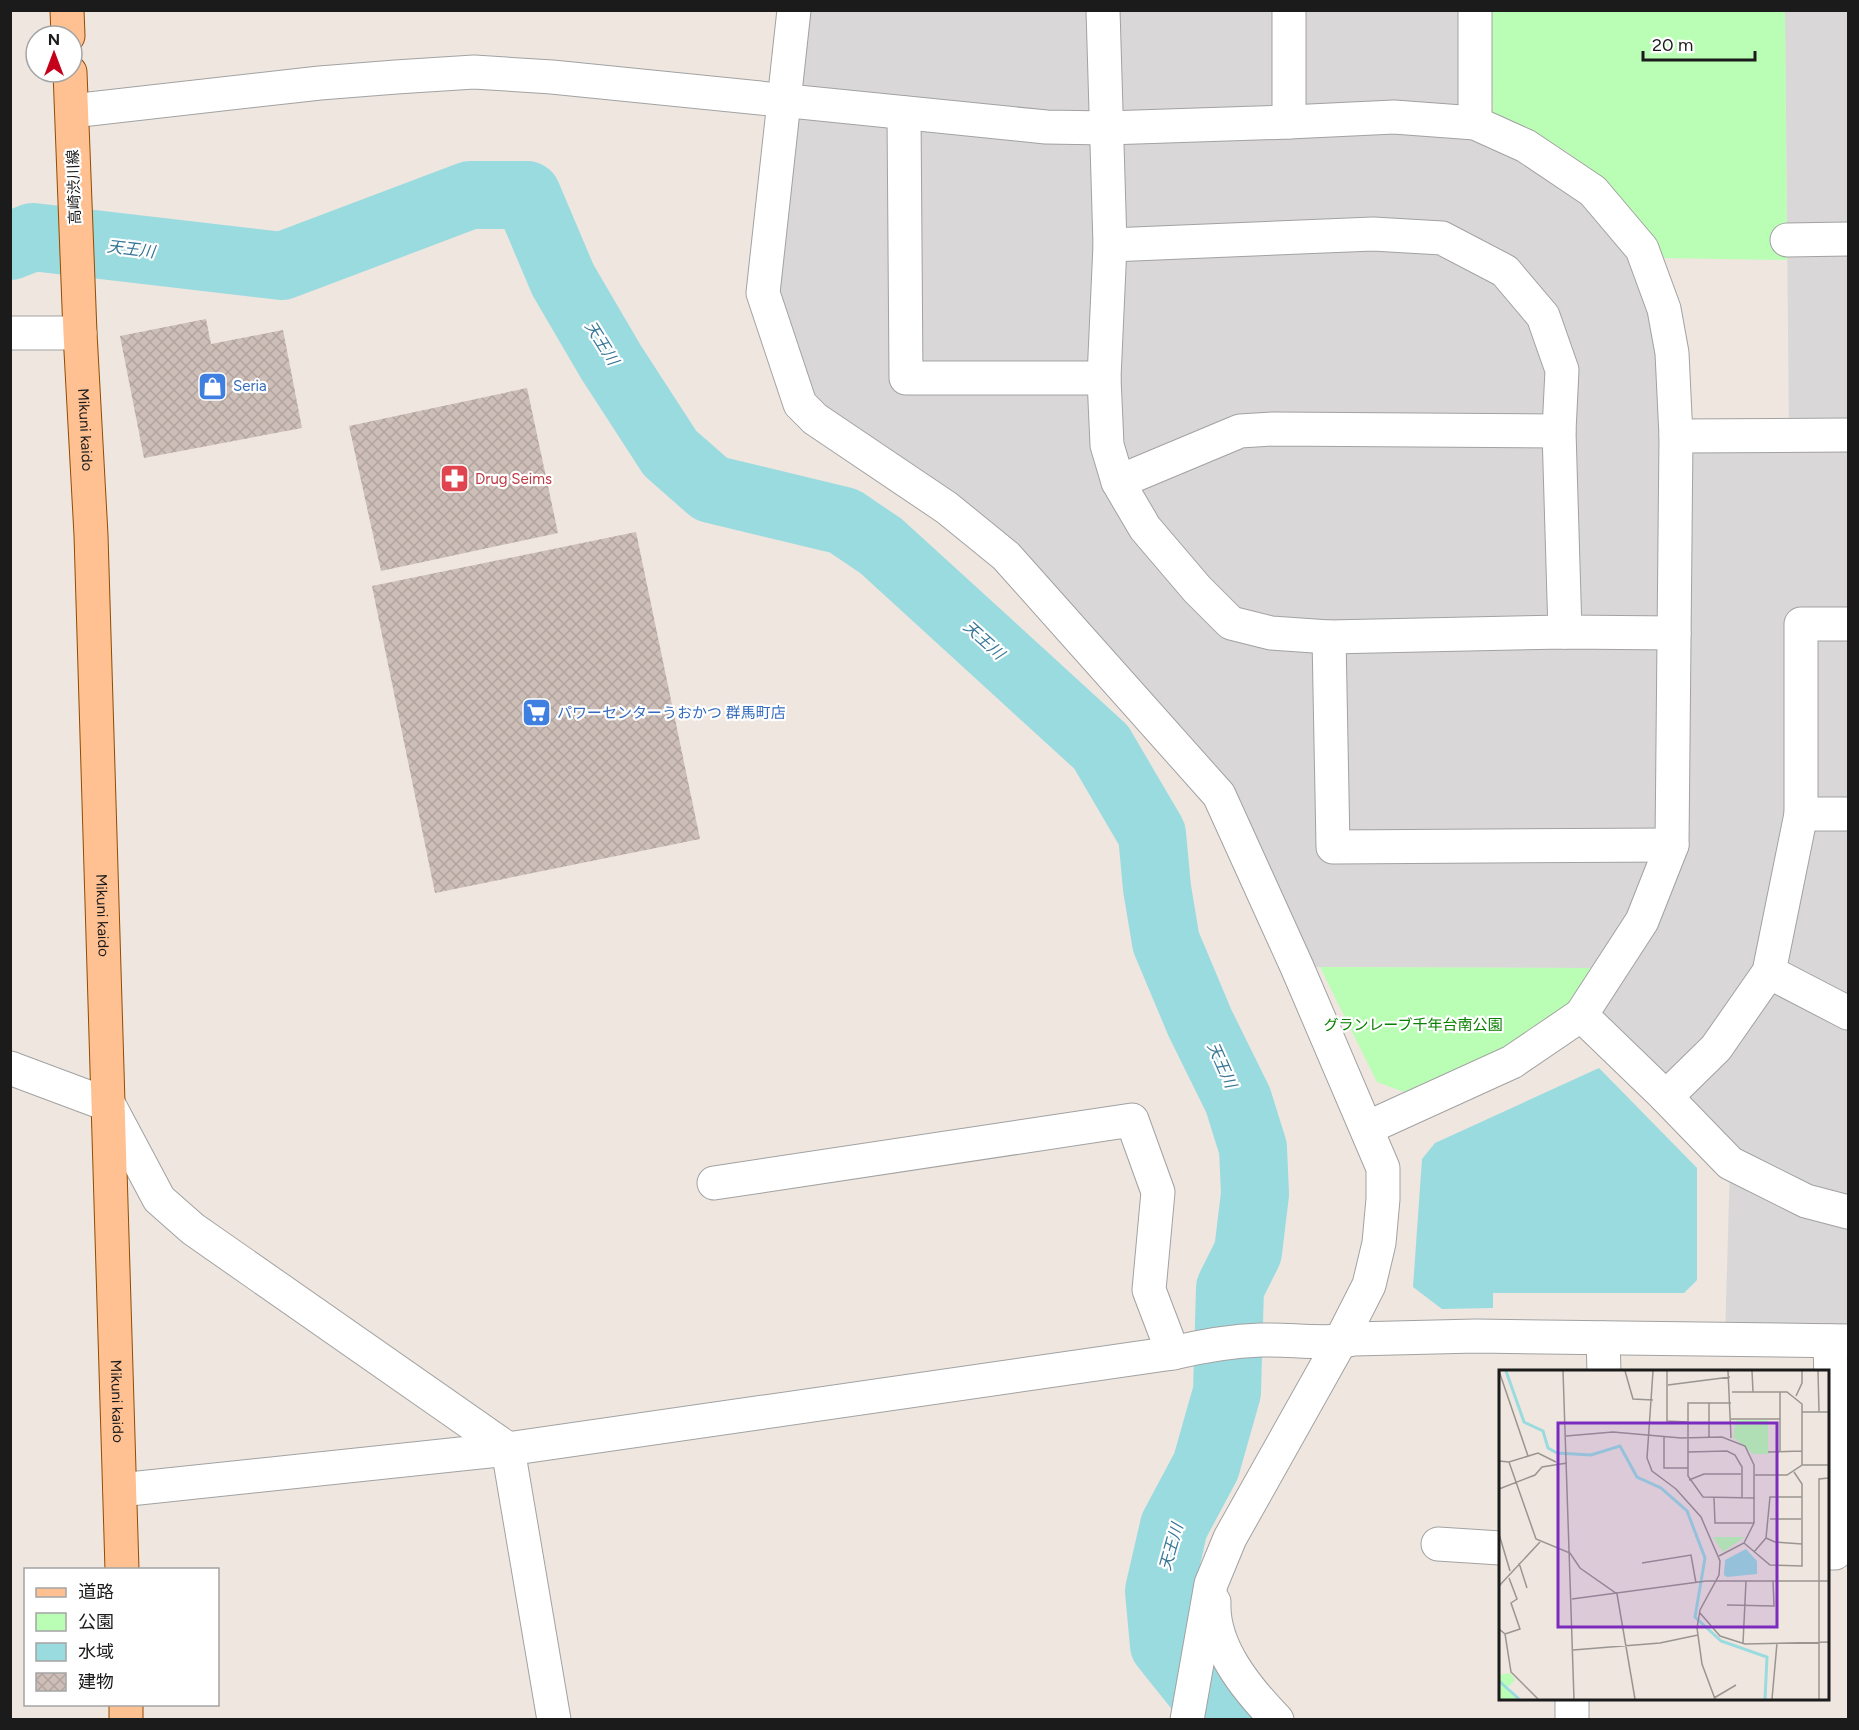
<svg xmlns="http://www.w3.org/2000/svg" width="1859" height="1730" font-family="Figtree,'Noto Sans JP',sans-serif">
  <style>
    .residential { fill: #d9d7d8 }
    .park { fill: #bafeb5 }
    .water { fill: #9adbe0 }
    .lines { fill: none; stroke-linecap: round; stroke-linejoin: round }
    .river { stroke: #9adbe0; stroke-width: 68 }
    .building { fill: url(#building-cross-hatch) }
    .minor-casing { stroke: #a2a2a2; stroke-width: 35 }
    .primary-casing { stroke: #914c00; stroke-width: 35 }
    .minor { stroke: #fff; stroke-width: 33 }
    .primary { stroke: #ffc092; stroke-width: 33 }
    .labels { text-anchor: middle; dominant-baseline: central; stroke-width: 4.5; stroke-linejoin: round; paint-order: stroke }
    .street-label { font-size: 15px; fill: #1b1b1b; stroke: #fff }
    .shop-label { font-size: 15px; fill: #366cbe; stroke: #fff; text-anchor: start }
    .health-label { font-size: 15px; fill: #be3a42; stroke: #fff; text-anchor: start }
    .park-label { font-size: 15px; fill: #0a8002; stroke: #fff }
    .water-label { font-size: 16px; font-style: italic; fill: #397899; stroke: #fff }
    .inset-river { fill: none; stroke: #9adbe0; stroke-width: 3 }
    .inset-road { fill: none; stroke: #9a9591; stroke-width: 1.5 }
    .view { fill: #7b2cbf; fill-opacity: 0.15; stroke: #7b2cbf; stroke-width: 3 }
    .inset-edge { fill: none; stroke: #1b1b1b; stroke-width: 3 }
  </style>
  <defs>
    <pattern id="building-cross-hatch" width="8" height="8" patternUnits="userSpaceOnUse" patternTransform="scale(1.5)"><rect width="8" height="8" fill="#cebeb8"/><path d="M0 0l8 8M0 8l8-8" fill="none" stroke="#b0a39e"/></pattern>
  </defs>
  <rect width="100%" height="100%" fill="#eee6df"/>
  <polygon class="residential" points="787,11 1475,11 1475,123 1526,146 1642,249 1676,435 1789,434 1785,11 1848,11 1848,1340 1725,1340 1730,1163 1581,1015 1611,968 1297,967 1219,795 1039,593 815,419 763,293"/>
  <g class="park">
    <polygon points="1490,11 1785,11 1787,260 1662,258 1607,187 1566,151 1493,115"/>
    <polygon points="1320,967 1595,968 1590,982 1555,1015 1518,1041 1404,1092 1377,1082"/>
  </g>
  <polygon class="water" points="1599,1068 1697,1168 1697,1280 1684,1293 1493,1293 1493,1308 1442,1309 1413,1287 1422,1159 1435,1143"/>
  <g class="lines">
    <polyline class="river" points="10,246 33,237 282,266 470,195 527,195 563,280 611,362 670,453 711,489 844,521 881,546 1101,747 1152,834 1157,888 1166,942 1200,1023 1238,1100 1253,1148 1255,1194 1248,1252 1230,1288 1227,1392 1206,1466 1174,1526 1159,1591 1164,1645 1224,1720"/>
  </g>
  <g class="building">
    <polygon points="206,319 211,344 283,330 302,428 144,458 120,336"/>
    <polygon points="527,388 558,533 381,571 349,426"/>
    <polygon points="636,532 700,839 435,893 372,586"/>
  </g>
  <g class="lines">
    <defs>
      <g id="minor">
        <polyline points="794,10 763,293 800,404 815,419 947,508 1006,556 1219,795 1297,967 1383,1168 1383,1199 1379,1243 1369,1285 1340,1342 1230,1538 1211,1584 1187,1720"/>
        <polyline points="1103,10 1110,245 1104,378 1107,445 1118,482 1145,528 1197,589 1231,623 1271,633 1329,637 1565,632 1674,633"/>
        <polyline points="1289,10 1289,122"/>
        <polyline points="72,111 320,83 396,77 474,72 552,77 1046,127 1107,128 1289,122 1394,117 1475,123 1526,146 1593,191 1642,249 1664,309 1672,353 1676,436 1672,845 1642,921 1581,1015 1512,1062 1367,1128"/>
        <polyline points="904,113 906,378 1104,378"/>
        <polyline points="1475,123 1475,10"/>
        <polyline points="1787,240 1848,239"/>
        <polyline points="1110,245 1373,234 1442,238 1505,271 1543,316 1562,370 1559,431 1565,632"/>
        <polyline points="10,333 80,333"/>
        <polyline points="1676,436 1848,435"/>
        <polyline points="1118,482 1240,431 1273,429 1559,431"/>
        <polyline points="1329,637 1333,847 1672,845"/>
        <polyline points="1801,814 1848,814"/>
        <polyline points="1769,972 1848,1013"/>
        <polyline points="1581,1015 1666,1097 1730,1163 1806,1201 1848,1212"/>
        <polyline points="10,1068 109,1105 159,1199 193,1229 508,1449 554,1720"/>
        <polyline points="1666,1097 1716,1048 1769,972 1801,814 1801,624 1848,624"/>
        <polyline points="714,1183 1132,1120 1158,1192 1149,1290 1173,1353"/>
        <polyline points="1603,1338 1604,1372"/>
        <path d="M120,1490L508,1449L1173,1353C1202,1346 1231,1341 1261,1340C1292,1339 1323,1345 1354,1339L1476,1336L1848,1341"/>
        <polyline points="1438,1544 1500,1548"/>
        <polyline points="1828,1553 1835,1553 1830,1341"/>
        <path d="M1214,1602C1212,1647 1247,1689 1277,1720"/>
        <polyline points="1572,1698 1572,1720"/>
      </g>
      <g id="primary">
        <polyline points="67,10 68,36"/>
        <path id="s1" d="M70,72L80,333L91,535L122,1570"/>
        <polyline points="126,1704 126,1720"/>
      </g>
    </defs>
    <use href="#minor" class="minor-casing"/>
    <use href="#primary" class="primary-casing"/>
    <use href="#minor" class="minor"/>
    <use href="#primary" class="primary"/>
  </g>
  <defs>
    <symbol id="shop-square" viewBox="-11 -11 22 22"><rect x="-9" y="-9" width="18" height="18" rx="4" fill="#3f7fe0" stroke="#fff"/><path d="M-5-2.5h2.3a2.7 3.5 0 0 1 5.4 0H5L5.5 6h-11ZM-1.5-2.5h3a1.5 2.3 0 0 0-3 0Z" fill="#fff"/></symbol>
    <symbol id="pharmacy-square" viewBox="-11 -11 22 22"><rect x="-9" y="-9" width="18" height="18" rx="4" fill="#e0444e" stroke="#fff"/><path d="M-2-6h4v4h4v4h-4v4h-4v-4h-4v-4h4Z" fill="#fff"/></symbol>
    <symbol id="supermarket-square" viewBox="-11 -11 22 22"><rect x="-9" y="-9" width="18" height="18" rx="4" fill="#3f7fe0" stroke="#fff"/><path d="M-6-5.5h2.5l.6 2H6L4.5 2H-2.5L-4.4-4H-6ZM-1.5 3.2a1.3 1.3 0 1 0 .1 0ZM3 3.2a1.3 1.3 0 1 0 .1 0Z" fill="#fff"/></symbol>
  </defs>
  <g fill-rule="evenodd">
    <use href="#shop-square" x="196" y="370" width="33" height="33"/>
    <use href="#pharmacy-square" x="438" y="462" width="33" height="33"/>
    <use href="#supermarket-square" x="520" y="696" width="33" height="33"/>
  </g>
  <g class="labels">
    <g class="street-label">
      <text transform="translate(74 187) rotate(-92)">高崎渋川線</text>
      <text stroke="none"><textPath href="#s1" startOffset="358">Mikuni kaido</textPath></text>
      <text stroke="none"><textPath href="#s1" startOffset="844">Mikuni kaido</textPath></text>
      <text stroke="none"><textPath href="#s1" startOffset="1330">Mikuni kaido</textPath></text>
    </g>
    <g class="shop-label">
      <text x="233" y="386">Seria</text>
      <text x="557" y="713">パワーセンターうおかつ 群馬町店</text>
    </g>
    <g class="health-label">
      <text x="475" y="479">Drug Seims</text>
    </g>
    <g class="park-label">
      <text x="1413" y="1025">グランレーブ千年台南公園</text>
    </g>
    <g class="water-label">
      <text transform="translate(131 249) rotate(7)">天王川</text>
      <text transform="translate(602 343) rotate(58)">天王川</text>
      <text transform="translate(984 640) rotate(42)">天王川</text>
      <text transform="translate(1222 1065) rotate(66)">天王川</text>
      <text transform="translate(1171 1547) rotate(-74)">天王川</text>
    </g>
  </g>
  <g transform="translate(1499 1370)">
    <rect width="330" height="330" fill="#eee6df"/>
    <path d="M237,50H269V84H254L234,67ZM214,167H246L224,182ZM11,303L16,310L7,319L18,329H0V305Z" fill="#bafeb5"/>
    <path d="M247,179L258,191V204L228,207L225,205L226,190Z" fill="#9adbe0"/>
    <path class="inset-river" d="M7,1L25,52L44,61L49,78L58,83M58,83L92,85L121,76L138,107L162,118L188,141L206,188L196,247L222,271L268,287L266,329M0,311L20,329"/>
    <path class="inset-road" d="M0,1L29,86M64,1L75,329M126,1L134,29L154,30M154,1L148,88L153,101L177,119L202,147L221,191L220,205L201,240L198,258L203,294L216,329M168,1V51L188,52M229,1L232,68M253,1L254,22M319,1L320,42M169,15L231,7M233,22H288L303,34V95L288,105H256M297,26L303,13V1M210,33V68M232,33H189V106L204,127L256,128M303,42H330M232,49H281M67,66L114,62L182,68L223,67L246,76L255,95V153L245,173L220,186M165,67V98H189M281,81V22M189,82L228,81L236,85L243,97V128M269,82L303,81M0,91L10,92L39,83L57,92M10,92L37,169L71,183L81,198L118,224L136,329M303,95H330M190,110L205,104H242M0,119L36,105L43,97L68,93M215,128L216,153H255M271,149H302M0,164L11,201M267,168L276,172L303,174M245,173L271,195L303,196V114L295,102M255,182L267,168L271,127H303M20,193L28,218M143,193L192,185L197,213M0,216L41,172M73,229L207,211H330M228,235L275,236L274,211M201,243L221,266L246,274L330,272M0,259L6,264L12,302L39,329M6,264L21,259L12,233L18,229L10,208M244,273L247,211M74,280L161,273L199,265M215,328L237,315M273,329L278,273M320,329V109L330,108"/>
    <path class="view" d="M59,53H278V257H59Z"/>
    <rect width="330" height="330" class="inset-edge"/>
  </g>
  <rect width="1859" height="1730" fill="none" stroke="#1b1b1b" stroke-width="24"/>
  <rect x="24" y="1568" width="195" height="138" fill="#ffffff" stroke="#a4a4a4" stroke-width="1.5"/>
  <rect x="36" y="1588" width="30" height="9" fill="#ffc092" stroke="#a4a4a4" stroke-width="1.5"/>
  <text x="78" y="1598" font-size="18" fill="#1b1b1b">道路</text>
  <rect x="36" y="1613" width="30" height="18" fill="#bafeb5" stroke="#a4a4a4" stroke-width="1.5"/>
  <text x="78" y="1628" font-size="18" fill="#1b1b1b">公園</text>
  <rect x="36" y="1643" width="30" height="18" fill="#9adbe0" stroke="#a4a4a4" stroke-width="1.5"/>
  <text x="78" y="1658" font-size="18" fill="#1b1b1b">水域</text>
  <rect x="36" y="1673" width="30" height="18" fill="url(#building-cross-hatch)" stroke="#a4a4a4" stroke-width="1.5"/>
  <text x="78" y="1688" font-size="18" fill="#1b1b1b">建物</text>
  <g transform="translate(54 54)"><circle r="28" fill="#ffffff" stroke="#a4a4a4" stroke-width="1.5"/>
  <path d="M0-4.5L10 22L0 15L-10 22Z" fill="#c5001d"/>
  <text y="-9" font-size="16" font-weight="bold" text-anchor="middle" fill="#1b1b1b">N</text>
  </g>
  <path d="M1643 51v9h112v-9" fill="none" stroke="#1b1b1b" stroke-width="3"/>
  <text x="1652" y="51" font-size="18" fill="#1b1b1b" stroke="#ffffff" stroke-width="4.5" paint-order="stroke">20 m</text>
</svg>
